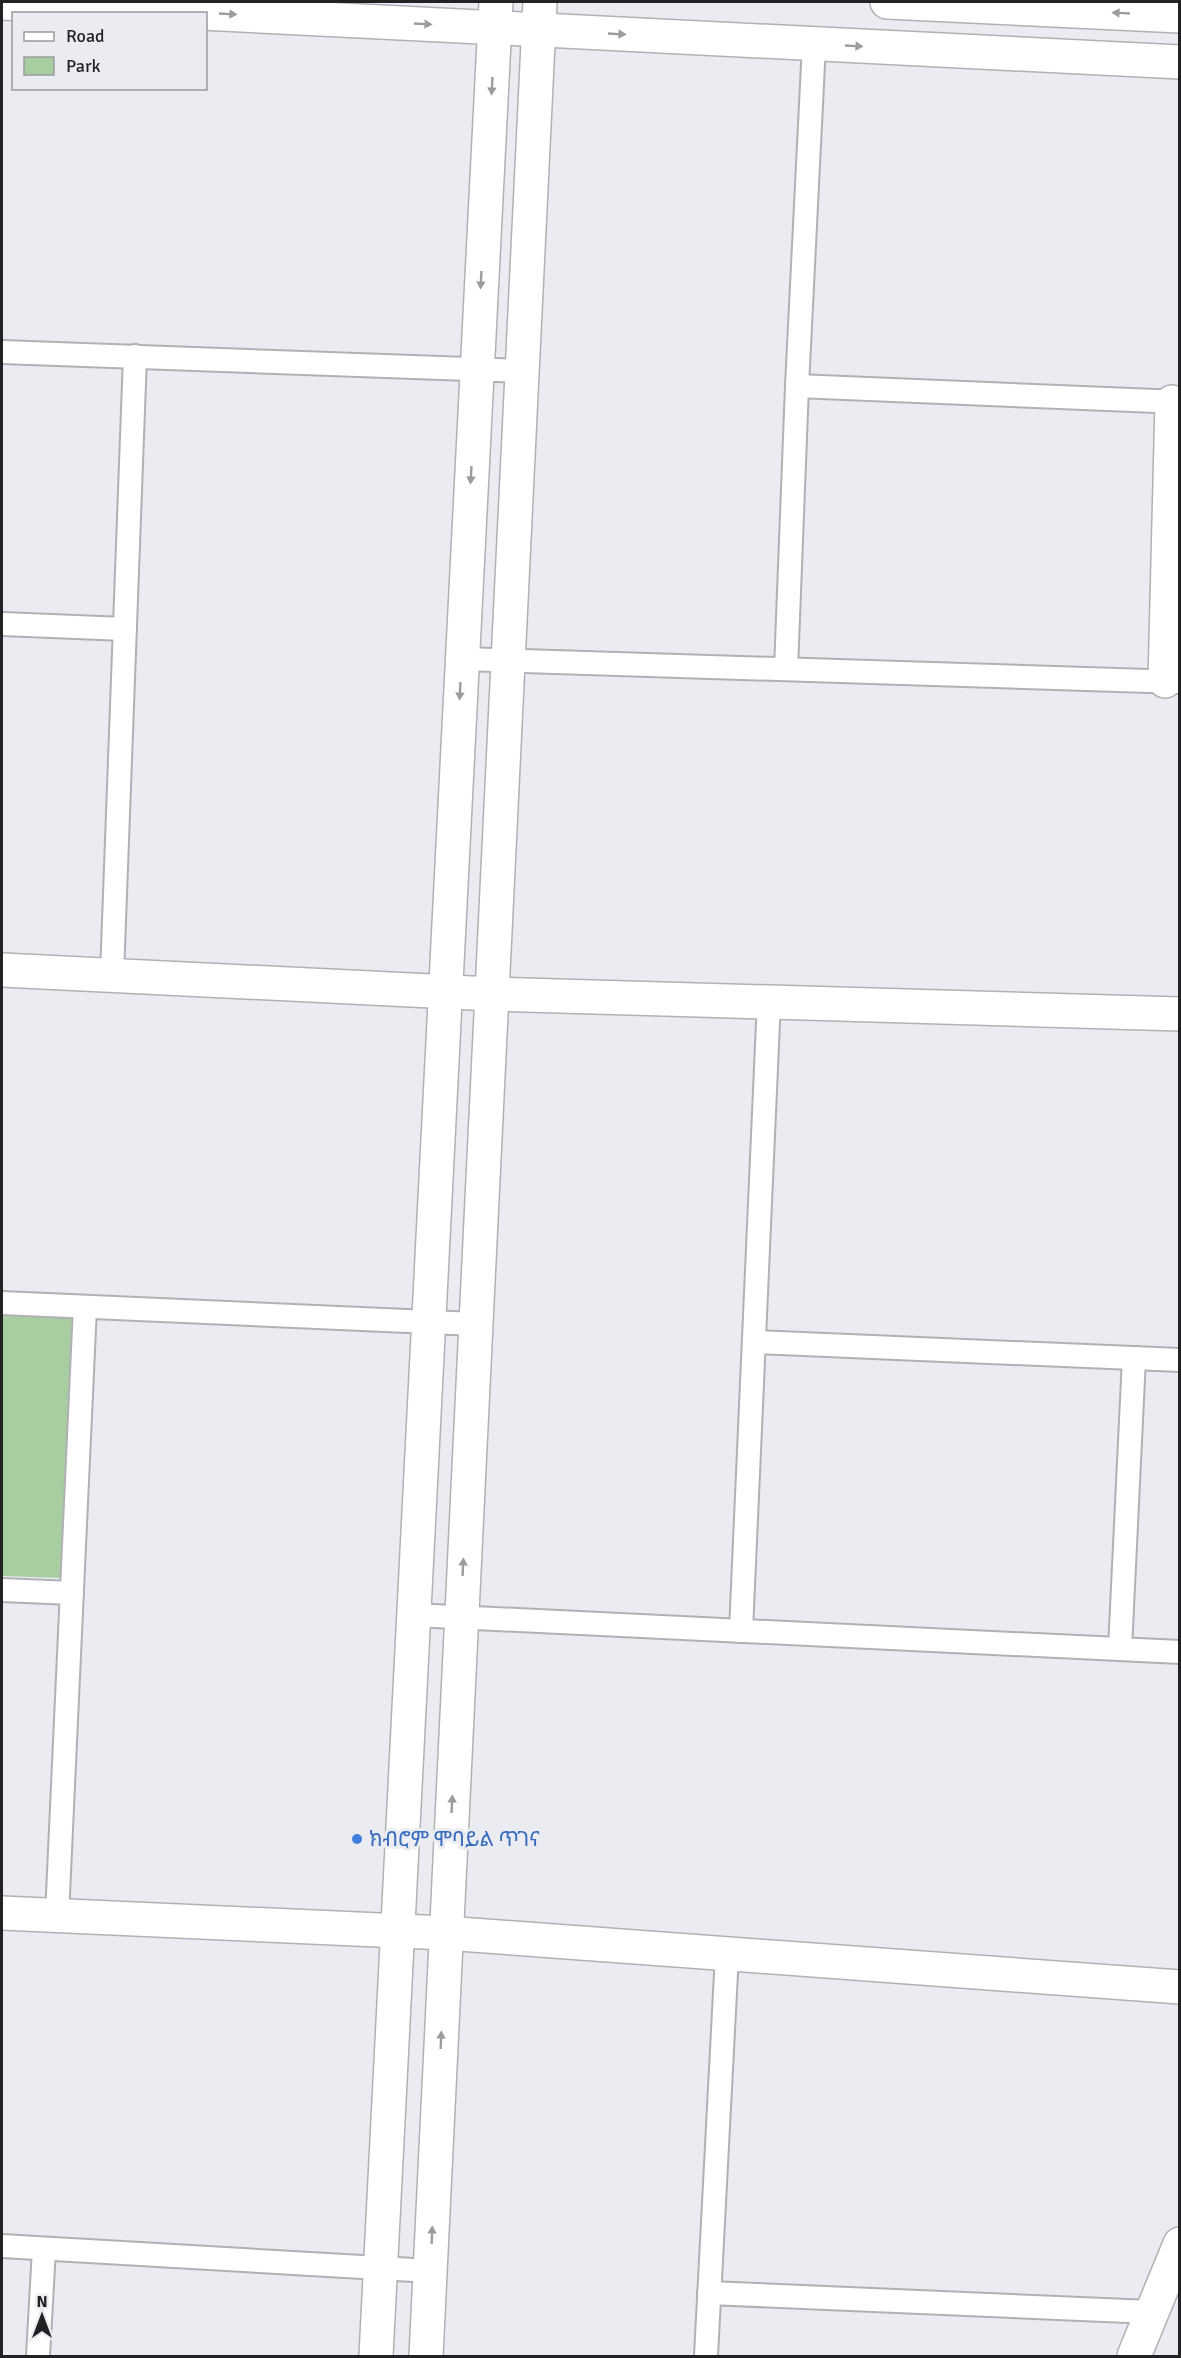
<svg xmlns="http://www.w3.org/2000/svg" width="1181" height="2358" font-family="Signika,'Noto Sans Ethiopic',sans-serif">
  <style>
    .green { fill: #a8cda1 }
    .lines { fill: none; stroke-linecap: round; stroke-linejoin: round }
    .service-casing { stroke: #b0b1b6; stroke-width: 26 }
    .minor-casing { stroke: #b0b1b6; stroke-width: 36 }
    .service { stroke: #fff; stroke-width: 22 }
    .minor { stroke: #fff; stroke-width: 33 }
    .oneway { fill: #9c9c9c }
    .shop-dot { fill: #3f7fe0; stroke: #ebecf1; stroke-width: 2 }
    .labels { text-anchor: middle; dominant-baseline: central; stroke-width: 6; stroke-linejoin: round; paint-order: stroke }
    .shop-label { font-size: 21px; fill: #366cbe; stroke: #ebecf1; text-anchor: start }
  </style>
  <rect width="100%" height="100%" fill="#ebecf1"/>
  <polygon class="green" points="2,1315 72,1318 61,1578 2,1576"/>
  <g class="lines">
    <defs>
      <g id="service">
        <polyline points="2,352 522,371"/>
        <polyline points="797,386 1180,402"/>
        <polyline points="2,624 125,629"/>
        <polyline points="462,659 1180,682"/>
        <polyline points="786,669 797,386 814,44"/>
        <polyline points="112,975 135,356"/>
        <polyline points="2,1303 475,1324"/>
        <polyline points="754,1342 1180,1360"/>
        <polyline points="2,1590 72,1593"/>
        <polyline points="413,1615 1180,1652"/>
        <polyline points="741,1631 769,1000"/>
        <polyline points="1120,1649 1134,1358"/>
        <polyline points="57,1916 85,1307"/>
        <polyline points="2,2246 431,2271"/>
        <polyline points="709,2293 1151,2312"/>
        <polyline points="38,2356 44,2249"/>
        <polyline points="706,2356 727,1954"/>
      </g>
      <g id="minor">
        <polyline points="887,2 1180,16"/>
        <polyline points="2,3 1180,62"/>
        <polyline points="1165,681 1172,402"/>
        <polyline points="2,970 492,994 1180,1014"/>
        <polyline points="2,1913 445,1933 1180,1987"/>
        <polyline points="376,2356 496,2"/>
        <polyline points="426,2356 540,2"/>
        <polyline points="1134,2356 1180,2244"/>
      </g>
    </defs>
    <use href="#service" class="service-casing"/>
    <use href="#minor" class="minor-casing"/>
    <use href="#service" class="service"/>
    <use href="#minor" class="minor"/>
  </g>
  <defs><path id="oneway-solid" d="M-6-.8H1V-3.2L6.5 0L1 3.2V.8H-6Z" transform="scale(1.5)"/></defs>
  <g class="oneway">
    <use href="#oneway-solid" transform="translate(1121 13) rotate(-177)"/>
    <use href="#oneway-solid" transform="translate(228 14) rotate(3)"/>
    <use href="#oneway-solid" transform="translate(423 24) rotate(3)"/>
    <use href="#oneway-solid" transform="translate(617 34) rotate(3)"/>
    <use href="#oneway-solid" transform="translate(854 46) rotate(3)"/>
    <use href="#oneway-solid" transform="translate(492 86) rotate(93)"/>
    <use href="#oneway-solid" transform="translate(481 280) rotate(93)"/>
    <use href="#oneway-solid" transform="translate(471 475) rotate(93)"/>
    <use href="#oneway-solid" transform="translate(460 691) rotate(93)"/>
    <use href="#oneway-solid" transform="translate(463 1567) rotate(-87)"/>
    <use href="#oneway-solid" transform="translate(452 1804) rotate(-87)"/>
    <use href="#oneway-solid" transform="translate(441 2040) rotate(-88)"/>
    <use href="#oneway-solid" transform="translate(432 2235) rotate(-88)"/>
  </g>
  <circle class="shop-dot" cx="357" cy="1839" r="6"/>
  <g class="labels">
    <g class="shop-label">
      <text x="369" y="1839">ክብሮም ሞባይል ጥገና</text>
    </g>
  </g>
  <rect width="1181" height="2358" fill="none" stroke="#222224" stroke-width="6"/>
  <rect x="12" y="12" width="195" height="78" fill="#ebecf1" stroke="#9b9b9f" stroke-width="1.5"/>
  <rect x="24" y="32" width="30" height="9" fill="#ffffff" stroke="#9b9b9f" stroke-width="1.5"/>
  <text x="66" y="42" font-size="18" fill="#222224">Road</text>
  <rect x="24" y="57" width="30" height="18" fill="#a8cda1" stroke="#9b9b9f" stroke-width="1.5"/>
  <text x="66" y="72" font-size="18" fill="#222224">Park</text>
  <g transform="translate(42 2316)" stroke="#ebecf1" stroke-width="4.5" paint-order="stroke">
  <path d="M0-4.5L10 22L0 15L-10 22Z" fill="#222224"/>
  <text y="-9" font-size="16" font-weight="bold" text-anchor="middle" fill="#222224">N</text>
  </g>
</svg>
